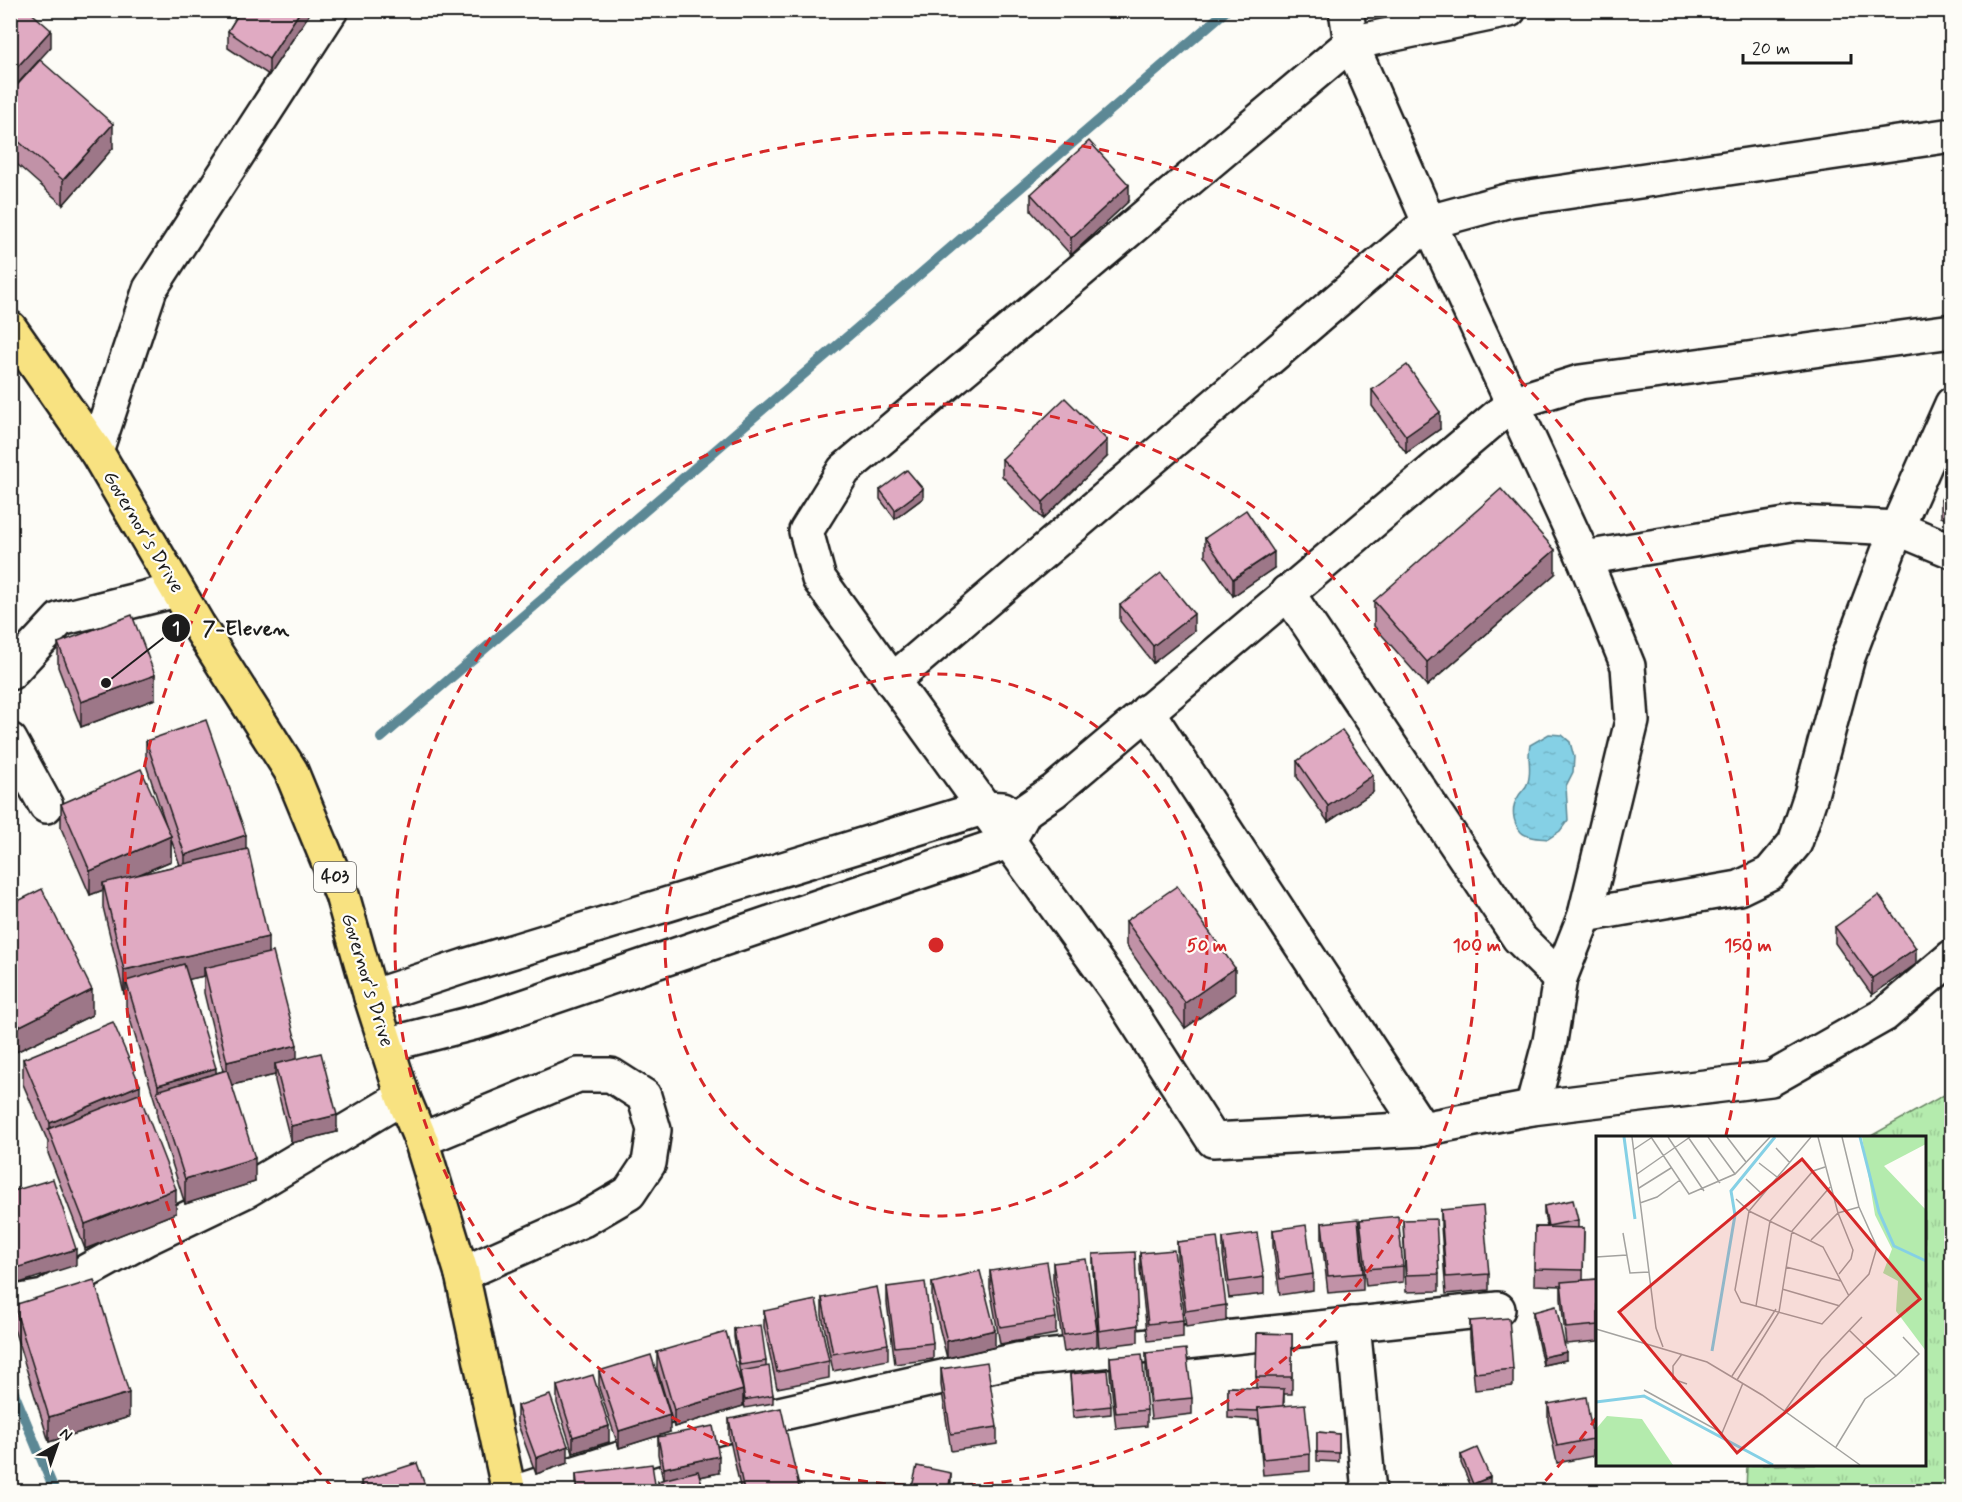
<svg xmlns="http://www.w3.org/2000/svg" width="1962" height="1502" font-family="Mynerve,sans-serif">
  <style>
    .grass { fill: url(#grass-tufts); stroke: #688464; stroke-width: 1.5 }
    .water { fill: url(#water-ripples); stroke: #5b8895; stroke-width: 1.5 }
    .lines { fill: none; stroke-linecap: round; stroke-linejoin: round }
    .stream { stroke: #5b8895; stroke-width: 10 }
    .minor-casing { stroke: #1c1c1c; stroke-width: 38 }
    .major-casing { stroke: #1c1c1c; stroke-width: 38 }
    .minor { stroke: #fdfcf7; stroke-width: 33 }
    .major { stroke: #f8e281; stroke-width: 33 }
    .wall { fill: #c192a7; stroke: #1c1c1c; stroke-width: 1.5; fill-rule: evenodd }
    .shaded-wall { fill: #9d7788; stroke: #1c1c1c; stroke-width: 1.5 }
    .building { fill: #e0aac2; stroke: #1c1c1c; stroke-width: 1.5 }
    .ring { fill: none; stroke: #d62828; stroke-width: 3; stroke-dasharray: 10 8 }
    .labels { text-anchor: middle; dominant-baseline: central; stroke-width: 4.5; stroke-linejoin: round; paint-order: stroke }
    .shield { fill: #fdfcf7; stroke: #605f5e; stroke-width: 1.5 }
    .shield-label { font-size: 18px; font-weight: bold; fill: #1c1c1c }
    .street-label { font-size: 20px; fill: #1c1c1c; stroke: #fdfcf7 }
    .inset-river { fill: none; stroke: #85d0e5; stroke-width: 3 }
    .inset-road { fill: none; stroke: #a3a29f; stroke-width: 1.5 }
    .view { fill: #d62828; fill-opacity: 0.15; stroke: #d62828; stroke-width: 3 }
    .inset-edge { fill: none; stroke: #1c1c1c; stroke-width: 3 }
    .centre { fill: #d62828; stroke: #fdfcf7; stroke-width: 3 }
    .ring-label { font-size: 18px; text-anchor: middle; font-weight: bold; fill: #d62828; stroke: #fdfcf7; stroke-width: 4.5; stroke-linejoin: round; paint-order: stroke }
    .leader { fill: none; stroke: #1c1c1c; stroke-width: 2 }
    .callout-dot { fill: #1c1c1c; stroke: #fdfcf7; stroke-width: 2 }
    .mark-label { font-size: 18px; text-anchor: middle; font-weight: bold; fill: #fff }
    .callout-label { font-size: 21px; text-anchor: middle; font-weight: bold; fill: #1c1c1c; stroke: #fdfcf7; stroke-width: 4.5; stroke-linejoin: round; paint-order: stroke }
  </style>
  <defs>
    <pattern id="grass-tufts" width="24" height="20" patternUnits="userSpaceOnUse" patternTransform="scale(1.5)"><rect width="24" height="20" fill="#b4ebad"/><path d="M3 7l-1-3M5 7V3M7 7l1-3M15 17l-1-3M17 17v-4M19 17l1-3" fill="none" stroke="#9ac994"/></pattern>
    <pattern id="water-ripples" width="26" height="14" patternUnits="userSpaceOnUse" patternTransform="scale(1.5)"><rect width="26" height="14" fill="#85d0e5"/><path d="M2 4q2-2 4 0t4 0M15 11q2-2 4 0t4 0" fill="none" stroke="#72b2c4"/></pattern>
  </defs>
  <rect width="100%" height="100%" fill="#fdfcf7"/>
  <filter id="ink" filterUnits="userSpaceOnUse"><feTurbulence type="fractalNoise" baseFrequency=".0167" numOctaves="2"/><feDisplacementMap in="SourceGraphic" scale="12" xChannelSelector="R" yChannelSelector="G"/><feConvolveMatrix kernelMatrix="1 2 1 2 8 2 1 2 1" color-interpolation-filters="sRGB"/></filter>
  <g filter="url(#ink)">
    <polygon class="grass" points="1951,1091 1951,1491 1746,1491 1747,1465 1924,1464 1924,1138 1869,1137"/>
    <path class="water" d="M1549,734L1562,735L1570,742L1574,757L1573,772L1566,786L1568,820L1560,831L1548,839C1539,838 1527,838 1521,832C1512,822 1511,807 1518,797C1521,791 1526,789 1528,782C1532,769 1527,758 1530,745Z"/>
    <g class="lines">
      <g class="stream">
        <polyline points="381,738 1227,10"/>
        <polyline points="10,1383 55,1492"/>
      </g>
      <defs>
        <g id="minor">
          <polyline points="1346,10 1351,43 1429,222 1584,558 1628,666 1632,721 1585,915 1560,978 1550,1041 1532,1108"/>
          <polyline points="1509,10 1351,43 844,470 806,531 819,579 1117,991 1213,1140 1422,1129 1532,1108 1771,1079 1884,1015 1952,957"/>
          <polyline points="96,451 150,289 331,10"/>
          <polyline points="1584,558 1797,523 1897,528 1952,551"/>
          <polyline points="1287,592 1519,938 1560,978"/>
          <polyline points="10,673 60,619 177,590"/>
          <polyline points="892,681 1429,222 1510,200 1952,135"/>
          <polyline points="1147,711 1422,1129"/>
          <polyline points="10,740 46,806"/>
          <polyline points="1585,915 1739,888 1770,873 1795,843 1811,795 1848,657 1897,528 1952,404"/>
          <polyline points="371,997 465,966 983,808 1003,809"/>
          <polyline points="386,1045 485,1020 1008,842 1025,811 1054,791 1513,403 1580,382 1952,331"/>
          <polyline points="421,1140 578,1075 611,1075 644,1096 654,1130 649,1163 629,1193 583,1220 462,1274"/>
          <polyline points="10,1298 15,1302 44,1297 87,1271 147,1238 247,1190 403,1097"/>
          <polyline points="1353,1324 1369,1492"/>
          <polyline points="516,1492 717,1428 1017,1360 1498,1309"/>
        </g>
        <polyline id="major" points="10,328 96,451 198,625 291,771 342,895 371,997 403,1097 421,1140 462,1274 509,1492"/>
      </defs>
      <use href="#minor" class="minor-casing"/>
      <use href="#major" class="major-casing"/>
      <use href="#minor" class="minor"/>
      <use href="#major" class="major"/>
    </g>
    <g class="wall">
      <polygon points="241,10 312,10 269,75 228,48 228,31"/>
      <polygon points="10,93 113,148 63,205 10,158"/>
      <polygon points="1031,194 1129,201 1071,255 1031,211"/>
      <polygon points="1372,390 1440,429 1406,453 1372,406"/>
      <polygon points="1107,457 1043,519 1002,476 1002,459"/>
      <polygon points="1952,479 1952,522 1941,517 1941,500"/>
      <polygon points="880,490 923,498 895,519 880,499"/>
      <polygon points="1205,538 1274,568 1233,596 1205,555"/>
      <polygon points="1555,574 1427,686 1374,626 1374,601"/>
      <polygon points="1120,605 1194,631 1153,663 1120,621"/>
      <polygon points="58,643 155,699 81,727 58,667"/>
      <path d="M146,741L246,850L268,953L297,1059L337,1132L291,1143L275,1081V1075L232,1085L255,1182L185,1204L157,1116V1108L126,1006V994H124L103,907V890L90,895L61,828V804L167,828L146,765ZM171,839L180,865L138,875L171,861ZM204,976V993L223,1071L216,1073L189,979Z"/>
      <polygon points="1297,761 1373,792 1328,822 1297,777"/>
      <polygon points="10,905 92,1015 16,1052 10,1040"/>
      <polygon points="1126,921 1235,993 1185,1028 1126,945"/>
      <polygon points="1835,927 1916,964 1872,995 1835,943"/>
      <polygon points="23,1059 176,1213 85,1249 48,1153 48,1142 23,1084"/>
      <polygon points="1544,1206 1578,1220 1578,1228 1584,1228 1583,1280 1598,1279 1598,1341 1566,1344 1561,1299 1561,1286 1534,1285 1535,1227 1547,1227 1544,1214"/>
      <polygon points="1441,1210 1489,1274 1489,1290 1446,1294 1441,1226"/>
      <polygon points="1360,1220 1403,1266 1403,1282 1366,1286 1360,1236"/>
      <polygon points="1403,1220 1439,1274 1439,1291 1406,1292"/>
      <polygon points="1322,1223 1363,1273 1363,1290 1328,1293 1322,1240"/>
      <polygon points="1273,1230 1313,1274 1313,1290 1280,1295 1273,1246"/>
      <polygon points="1223,1238 1264,1277 1264,1294 1229,1298 1223,1255"/>
      <polygon points="1177,1242 1226,1305 1226,1321 1186,1327 1177,1258"/>
      <polygon points="1140,1253 1183,1320 1183,1337 1148,1341 1140,1270"/>
      <polygon points="1093,1254 1138,1325 1138,1342 1099,1347 1093,1271"/>
      <polygon points="1053,1263 1097,1330 1097,1346 1064,1352 1053,1280"/>
      <polygon points="990,1271 1056,1318 1056,1334 1000,1344 990,1288"/>
      <polygon points="932,1283 995,1347 947,1358 932,1299"/>
      <polygon points="887,1287 933,1343 933,1359 895,1364 887,1303"/>
      <polygon points="822,1298 888,1344 888,1360 833,1371 822,1315"/>
      <polygon points="14,1305 129,1417 49,1442 14,1329"/>
      <polygon points="764,1311 829,1361 829,1378 777,1388 764,1327"/>
      <polygon points="1533,1312 1566,1360 1543,1365 1533,1320"/>
      <polygon points="1470,1321 1513,1369 1513,1386 1475,1390 1470,1338"/>
      <polygon points="734,1329 766,1361 766,1367 773,1395 773,1403 745,1408 743,1397 743,1406 674,1427 657,1369 657,1352 740,1379 740,1373 740,1374 734,1337"/>
      <polygon points="1257,1333 1292,1334 1292,1394 1284,1394 1284,1406 1310,1454 1310,1471 1263,1475 1258,1420 1228,1418 1228,1387 1256,1388"/>
      <polygon points="1146,1353 1192,1398 1192,1414 1151,1419 1146,1370"/>
      <polygon points="1110,1357 1147,1410 1147,1426 1116,1429 1110,1373"/>
      <polygon points="941,1369 997,1427 997,1444 951,1451 941,1385"/>
      <polygon points="599,1371 670,1432 619,1448 599,1388"/>
      <polygon points="1070,1374 1111,1406 1111,1414 1073,1418"/>
      <polygon points="557,1386 609,1442 573,1453 557,1403"/>
      <polygon points="1548,1404 1593,1439 1593,1456 1557,1463 1548,1421"/>
      <polygon points="517,1406 568,1463 536,1474 517,1422"/>
      <polygon points="729,1419 800,1491 741,1491 729,1436"/>
      <polygon points="1317,1432 1339,1434 1339,1462 1317,1461"/>
      <polygon points="658,1437 719,1473 700,1477 704,1491 659,1491 658,1481 663,1480 658,1454"/>
      <polygon points="1461,1455 1490,1485 1473,1491 1461,1463"/>
      <polygon points="576,1474 656,1491 576,1491"/>
      <polygon points="361,1481 427,1491 361,1491"/>
    </g>
    <g class="shaded-wall">
      <polygon points="301,10 312,10 269,75 269,59"/>
      <polygon points="51,30 51,47 10,92 10,75"/>
      <polygon points="113,124 113,148 63,205 63,180"/>
      <polygon points="1129,185 1129,201 1071,255 1071,238"/>
      <polygon points="1440,412 1440,429 1406,453 1406,436"/>
      <polygon points="1107,440 1107,457 1043,519 1043,502"/>
      <polygon points="923,489 923,498 895,519 895,510"/>
      <polygon points="1555,550 1555,574 1427,686 1427,662"/>
      <polygon points="1274,552 1274,568 1233,596 1233,579"/>
      <polygon points="1194,614 1194,631 1153,663 1153,646"/>
      <polygon points="155,675 155,699 81,727 81,702"/>
      <polygon points="1373,775 1373,792 1328,822 1328,806"/>
      <polygon points="246,835 246,859 185,879 185,855"/>
      <polygon points="171,836 171,861 104,889 103,883 103,890 90,895 90,871"/>
      <polygon points="268,937 268,961 204,968 204,976 130,993 126,981 126,994 124,994 124,970"/>
      <polygon points="1916,948 1916,964 1872,995 1872,978"/>
      <polygon points="1235,968 1235,993 1185,1028 1185,1003"/>
      <polygon points="92,990 92,1015 16,1052 16,1028"/>
      <polygon points="297,1045 297,1069 275,1064 275,1075 227,1086 227,1062"/>
      <polygon points="216,1068 216,1093 158,1092 158,1085"/>
      <polygon points="140,1085 140,1109 50,1134 50,1123"/>
      <polygon points="337,1115 337,1132 291,1143 291,1126"/>
      <polygon points="255,1158 255,1182 185,1204 185,1179"/>
      <polygon points="176,1189 176,1213 85,1249 85,1224"/>
      <polygon points="76,1249 76,1265 10,1286 10,1270"/>
      <polygon points="995,1330 995,1347 947,1358 947,1341"/>
      <polygon points="1566,1352 1566,1360 1543,1365 1543,1357"/>
      <polygon points="743,1390 743,1406 674,1427 674,1410"/>
      <polygon points="129,1393 129,1417 49,1442 49,1417"/>
      <polygon points="670,1415 670,1432 619,1448 619,1431"/>
      <polygon points="609,1426 609,1442 573,1453 573,1437"/>
      <polygon points="568,1446 568,1463 536,1474 536,1458"/>
      <polygon points="719,1456 719,1473 664,1484 664,1468"/>
      <polygon points="951,1473 951,1482 949,1491 948,1491"/>
      <polygon points="1490,1477 1490,1485 1473,1491 1473,1484"/>
    </g>
    <g class="building">
      <polygon points="10,10 28,10 51,30 10,75"/>
      <polygon points="241,10 301,10 269,59 228,31"/>
      <polygon points="40,60 113,124 63,180 10,134 10,93"/>
      <polygon points="1089,141 1129,185 1071,238 1031,194"/>
      <polygon points="1407,365 1440,412 1406,436 1372,390"/>
      <polygon points="1065,398 1107,440 1043,502 1002,459"/>
      <polygon points="907,470 923,489 895,510 880,490"/>
      <polygon points="1952,479 1952,505 1941,500"/>
      <polygon points="1501,489 1555,550 1427,662 1374,601"/>
      <polygon points="1246,510 1274,552 1233,579 1205,538"/>
      <polygon points="1161,573 1194,614 1153,646 1120,605"/>
      <polygon points="132,615 155,675 81,702 58,643"/>
      <polygon points="206,720 246,835 185,855 146,741"/>
      <polygon points="1342,730 1373,775 1328,806 1297,761"/>
      <polygon points="141,769 171,836 90,871 61,804"/>
      <polygon points="248,849 268,937 124,970 103,883"/>
      <polygon points="1177,886 1235,968 1185,1003 1126,921"/>
      <polygon points="42,889 92,990 16,1028 10,1016 10,905"/>
      <polygon points="1879,895 1916,948 1872,978 1835,927"/>
      <polygon points="273,952 297,1045 227,1062 204,968"/>
      <polygon points="184,964 216,1068 158,1085 126,981"/>
      <polygon points="113,1022 140,1085 50,1123 23,1059"/>
      <polygon points="321,1053 337,1115 291,1126 275,1064"/>
      <polygon points="227,1070 255,1158 185,1179 157,1091"/>
      <polygon points="139,1094 176,1189 85,1224 48,1129"/>
      <polygon points="53,1179 76,1249 10,1270 10,1192"/>
      <polygon points="1573,1200 1578,1220 1548,1226 1544,1206"/>
      <polygon points="1483,1206 1489,1274 1446,1277 1441,1210"/>
      <polygon points="1398,1216 1403,1266 1366,1269 1360,1220"/>
      <polygon points="1358,1219 1363,1273 1328,1276 1322,1223"/>
      <polygon points="1436,1219 1439,1274 1406,1275 1403,1220"/>
      <polygon points="1306,1225 1313,1274 1280,1279 1273,1230"/>
      <polygon points="1535,1227 1584,1228 1583,1270 1534,1269"/>
      <polygon points="1257,1233 1264,1277 1229,1282 1223,1238"/>
      <polygon points="1217,1237 1226,1305 1186,1311 1177,1242"/>
      <polygon points="1174,1250 1183,1320 1148,1324 1140,1253"/>
      <polygon points="1135,1252 1138,1325 1099,1331 1093,1254"/>
      <polygon points="1086,1259 1097,1330 1064,1335 1053,1263"/>
      <polygon points="1047,1262 1056,1318 1000,1327 990,1271"/>
      <polygon points="980,1271 995,1330 947,1341 932,1283"/>
      <polygon points="1598,1279 1598,1325 1566,1328 1561,1282"/>
      <polygon points="94,1280 129,1393 49,1417 14,1305"/>
      <polygon points="925,1282 933,1343 895,1347 887,1287"/>
      <polygon points="877,1287 888,1344 833,1354 822,1298"/>
      <polygon points="816,1300 829,1361 777,1372 764,1311"/>
      <polygon points="1556,1306 1566,1352 1543,1357 1533,1312"/>
      <polygon points="1509,1318 1513,1369 1475,1373 1470,1321"/>
      <polygon points="761,1325 766,1361 740,1365 734,1329"/>
      <polygon points="726,1332 743,1390 674,1410 657,1352"/>
      <polygon points="1257,1333 1292,1334 1292,1377 1256,1377"/>
      <polygon points="1186,1349 1192,1398 1151,1402 1146,1353"/>
      <polygon points="1142,1354 1147,1410 1116,1413 1110,1357"/>
      <polygon points="651,1355 670,1415 619,1431 599,1371"/>
      <polygon points="987,1362 997,1427 951,1434 941,1369"/>
      <polygon points="769,1366 773,1395 745,1400 740,1371"/>
      <polygon points="1107,1370 1111,1406 1073,1410 1070,1374"/>
      <polygon points="593,1375 609,1426 573,1437 557,1386"/>
      <polygon points="1228,1387 1284,1389 1283,1406 1258,1408 1258,1411 1228,1410"/>
      <polygon points="550,1395 568,1446 536,1458 517,1406"/>
      <polygon points="1586,1397 1593,1439 1557,1446 1548,1404"/>
      <polygon points="1305,1404 1310,1454 1263,1459 1258,1408"/>
      <polygon points="781,1408 800,1491 744,1491 729,1419"/>
      <polygon points="713,1426 719,1456 664,1468 658,1437"/>
      <polygon points="1317,1432 1339,1434 1339,1453 1317,1452"/>
      <polygon points="1477,1448 1490,1477 1473,1484 1461,1455"/>
      <polygon points="417,1463 427,1491 365,1491 361,1481"/>
      <polygon points="652,1464 656,1491 578,1491 576,1474"/>
      <polygon points="917,1466 951,1473 948,1491 911,1491"/>
      <polygon points="698,1471 704,1491 661,1491 658,1481"/>
      <polygon points="959,1486 982,1489 982,1491 958,1491"/>
      <polygon points="987,1488 1013,1491 986,1491"/>
    </g>
  </g>
  <g class="ring">
    <circle cx="936" cy="945" r="271"/>
    <circle cx="936" cy="945" r="541"/>
    <path d="M1597 1417A812 812 0 0 1 1539 1488M333 1488A812 812 0 1 1 1726 1135"/>
  </g>
  <g class="labels">
    <rect class="shield" x="314" y="862" width="42" height="30" rx="4.5"/>
    <g class="shield-label">
      <text x="335" y="877">403</text>
    </g>
    <g class="street-label">
      <text transform="translate(143 532) rotate(59)">Governor's Drive</text>
      <text transform="translate(367 980) rotate(73)">Governor's Drive</text>
    </g>
  </g>
  <g transform="translate(1596 1136)">
    <rect width="330" height="330" fill="#fdfcf7"/>
    <path d="M266,1H330V8L288,30L330,74V215L300,175L302,145L287,137L296,113L279,79Z" fill="#b4ebad"/>
    <path d="M11,280L46,283L77,329H0V293Z" fill="#b4ebad"/>
    <path class="inset-river" d="M28,1L39,83M264,1L283,76L298,110L330,125M116,215L139,79L135,55L179,1M0,266L48,260L177,329"/>
    <path class="inset-road" d="M36,1L60,192L67,211M55,1L93,58L139,38L174,1M72,1L108,55M92,1L124,47M112,1L139,38M131,1L150,26M215,1L153,75L139,154L145,166L226,188L273,138L281,111L263,71L246,1M222,1L242,77L257,114L255,123L243,138M180,12L194,27M37,14L55,2M163,27L181,41M41,38L94,1M150,43L166,58M43,52L75,32M140,63L153,75L227,111L253,160M44,67L61,61L84,44M27,97L34,137L53,136M215,104L242,77L263,71M0,121L31,119M190,131L245,145M186,153L244,170M160,170L174,85L217,35L229,31M0,193L111,226L166,259L264,329M253,194L300,240L323,218L307,201M86,218L77,230V243L91,248M136,240L180,173M141,244L183,176L196,95L234,51M48,254L126,297L147,247M188,276L225,224L266,181M240,311L269,263L300,240"/>
    <path class="view" d="M206,23L324,163L141,317L23,176Z"/>
    <rect width="330" height="330" class="inset-edge"/>
  </g>
  <circle cx="936" cy="945" r="9" class="centre"/>
  <g class="ring-label">
    <text x="1207" y="951">50 m</text>
    <text x="1477" y="951">100 m</text>
    <text x="1748" y="951">150 m</text>
  </g>
  <path class="leader" d="M106 683L176 628"/>
  <g class="callout-dot">
    <circle cx="106" cy="683" r="6"/>
    <circle cx="176" cy="628" r="15"/>
  </g>
  <g class="mark-label">
    <text x="176" y="634">1</text>
  </g>
  <g class="callout-label">
    <text x="246" y="635">7-Eleven</text>
  </g>
  <rect width="1962" height="1502" fill="none" stroke="#fdfcf7" stroke-width="36"/>
  <rect x="18" y="18" width="1926" height="1466" fill="none" stroke="#1c1c1c" stroke-width="2" filter="url(#ink)"/>
  <g transform="translate(57 1445) rotate(40)" stroke="#fdfcf7" stroke-width="4.5" paint-order="stroke">
  <path d="M0-4.5L10 22L0 15L-10 22Z" fill="#1c1c1c"/>
  <text y="-9" font-size="16" font-weight="bold" text-anchor="middle" fill="#1c1c1c">N</text>
  </g>
  <path d="M1743 54v9h108v-9" fill="none" stroke="#1c1c1c" stroke-width="3"/>
  <text x="1752" y="54" font-size="18" fill="#1c1c1c" stroke="#fdfcf7" stroke-width="4.5" paint-order="stroke">20 m</text>
</svg>
